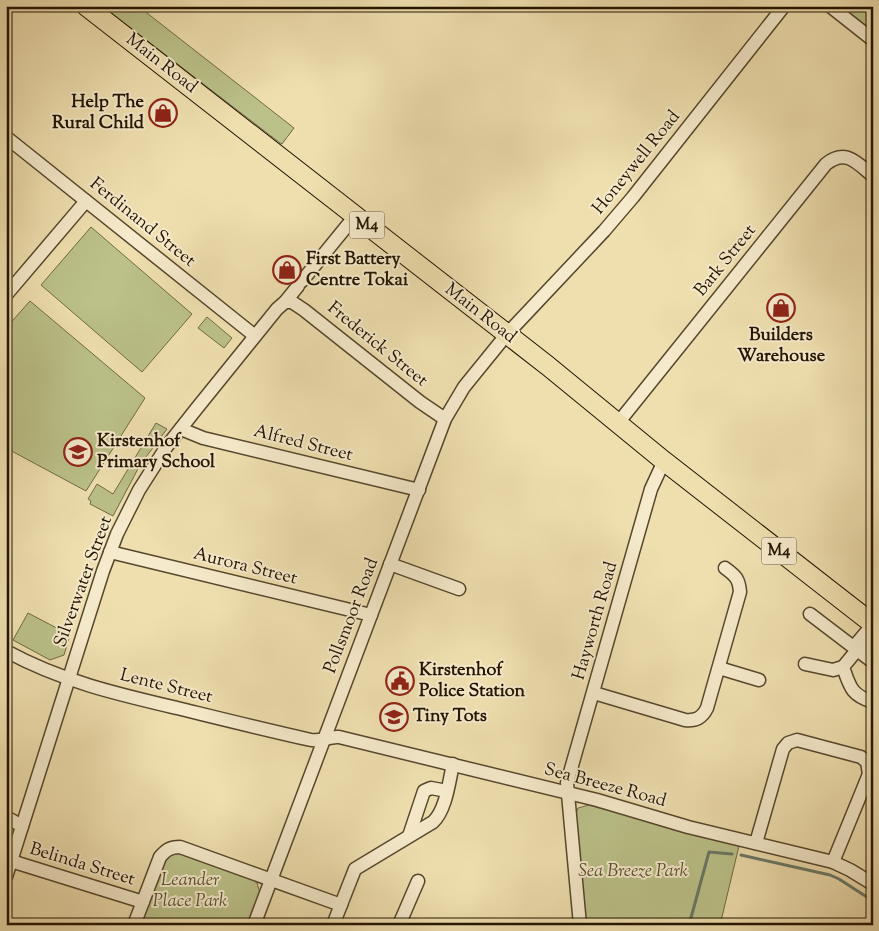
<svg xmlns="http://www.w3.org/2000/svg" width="879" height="931" font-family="'Sorts Mill Goudy',serif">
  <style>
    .green { fill: #bbc189; stroke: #6f6a45 }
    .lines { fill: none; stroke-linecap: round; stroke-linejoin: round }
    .stream { stroke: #6a7967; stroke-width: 3 }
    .street-casing { stroke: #56472c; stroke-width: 15 }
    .primary-casing { stroke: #231401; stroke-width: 21 }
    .street { stroke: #f5eacb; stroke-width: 12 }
    .primary { stroke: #efdfaf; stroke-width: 19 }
    .labels { text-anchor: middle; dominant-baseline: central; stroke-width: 4; stroke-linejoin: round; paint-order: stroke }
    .shield { fill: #f5eacb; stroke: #62543e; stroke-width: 1 }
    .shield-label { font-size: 16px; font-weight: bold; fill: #231401 }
    .street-label { font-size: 18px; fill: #231401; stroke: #f5eacb }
    .poi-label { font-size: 18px; font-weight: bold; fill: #231401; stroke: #f5eacb; text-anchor: start }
    .park-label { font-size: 18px; font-style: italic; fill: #585131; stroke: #f5eacb }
  </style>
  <rect width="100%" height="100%" fill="#efdfaf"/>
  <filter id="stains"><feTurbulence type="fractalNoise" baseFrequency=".004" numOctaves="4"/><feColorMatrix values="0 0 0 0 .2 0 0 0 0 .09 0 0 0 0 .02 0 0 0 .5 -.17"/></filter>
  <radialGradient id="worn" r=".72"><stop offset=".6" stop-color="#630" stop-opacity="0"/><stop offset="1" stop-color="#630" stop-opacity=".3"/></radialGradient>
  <g class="green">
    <polygon points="102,6 138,6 294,128 282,144 280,143"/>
    <polygon points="841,6 873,6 873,31"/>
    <polygon points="91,227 192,314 142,372 41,285"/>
    <polygon points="30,301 145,398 86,491 6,448 6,328"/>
    <polygon points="207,317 232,338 224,348 198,328"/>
    <polygon points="156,423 167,429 140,465 113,516 90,504 91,501 88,499 97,484 113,494"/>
    <polygon points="28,613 70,635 64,655 50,660 13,640"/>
    <polygon points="589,805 739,846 720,925 585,925 574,818 578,808"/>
    <polygon points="180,852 251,878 257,883 260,893 248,925 140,925 163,862 171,853"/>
  </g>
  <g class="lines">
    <g class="stream">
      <polyline points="741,855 830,875 839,879 873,901"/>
      <polyline points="689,925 709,852 732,854"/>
    </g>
    <defs>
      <g id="street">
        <polyline points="830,6 873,40"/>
        <polyline points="6,137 255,336"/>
        <polyline points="302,281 355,216"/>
        <polyline points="6,295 86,201"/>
        <polyline points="285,302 292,302 304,310 420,402 445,419"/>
        <path d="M618,423L826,164C846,148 857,163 873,176"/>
        <polyline points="181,429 203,438 419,490"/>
        <polyline points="110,552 371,615"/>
        <polyline points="390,564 459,589"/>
        <polyline points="810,614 873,662"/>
        <path d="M873,624L857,643V650L843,667C850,687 851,695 873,702"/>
        <polyline points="857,650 864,649 873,639"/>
        <path d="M6,651C61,681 117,694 177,708C222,719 266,730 311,740C321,742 329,736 339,737L597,800L688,827L833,862L850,870L873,884"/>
        <polyline points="805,664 833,670 843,667"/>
        <polyline points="719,668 759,680"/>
        <path d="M594,693L685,720C696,721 702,718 707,708L740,592C739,579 736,576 725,568"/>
        <polyline points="6,817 22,826"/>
        <polyline points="409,836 424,791 431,788 447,791"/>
        <polyline points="756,843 783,749 788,743 797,740 861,757 867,762 869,774 833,862"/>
        <polyline points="11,861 143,902"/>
        <polyline points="6,877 103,571 117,534 139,490 167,446 197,408 277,309 285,302 298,286"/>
        <path d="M134,925L160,857C166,850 170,847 180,847L341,905"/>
        <polyline points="254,925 445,419 464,387 507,334 604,231 633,197 784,6"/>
        <path d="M333,925L355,869L433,822C446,810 449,782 453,764"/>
        <polyline points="399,925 418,881"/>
        <polyline points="580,925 567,783 651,489 664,461"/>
      </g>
      <polyline id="primary" points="86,6 548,366 664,461 873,624"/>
    </defs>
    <use href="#street" class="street-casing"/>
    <use href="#primary" class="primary-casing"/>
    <use href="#street" class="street"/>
    <use href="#primary" class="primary"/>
  </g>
  <defs>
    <symbol id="shop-ring" viewBox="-11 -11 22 22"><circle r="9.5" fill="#f5eacb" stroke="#8f2418" stroke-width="1.5"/><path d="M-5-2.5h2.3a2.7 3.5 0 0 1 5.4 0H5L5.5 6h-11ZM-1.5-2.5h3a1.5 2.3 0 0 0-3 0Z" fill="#8f2418"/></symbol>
    <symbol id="school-ring" viewBox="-11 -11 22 22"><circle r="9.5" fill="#f5eacb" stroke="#8f2418" stroke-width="1.5"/><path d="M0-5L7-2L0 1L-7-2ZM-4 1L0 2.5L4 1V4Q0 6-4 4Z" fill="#8f2418"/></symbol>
    <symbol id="civic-ring" viewBox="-11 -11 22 22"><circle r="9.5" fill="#f5eacb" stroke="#8f2418" stroke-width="1.5"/><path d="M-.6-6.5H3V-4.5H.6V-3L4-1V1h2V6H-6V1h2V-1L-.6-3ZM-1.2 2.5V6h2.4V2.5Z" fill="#8f2418"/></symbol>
  </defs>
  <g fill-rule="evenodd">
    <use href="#shop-ring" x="147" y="97" width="32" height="32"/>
    <use href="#shop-ring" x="271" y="254" width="32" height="32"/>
    <use href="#shop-ring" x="765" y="292" width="32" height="32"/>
    <use href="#school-ring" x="62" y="436" width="32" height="32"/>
    <use href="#civic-ring" x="384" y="665" width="32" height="32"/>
    <use href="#school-ring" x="378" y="701" width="32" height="32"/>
  </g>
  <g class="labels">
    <g class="shield">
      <rect x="349.5" y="211.5" width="35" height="27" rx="4"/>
      <rect x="761.5" y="537.5" width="35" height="27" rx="4"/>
    </g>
    <g class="shield-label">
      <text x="367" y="225">M4</text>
      <text x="779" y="551">M4</text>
    </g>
    <g class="street-label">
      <text transform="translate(161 64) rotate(38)">Main Road</text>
      <text transform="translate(637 163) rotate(-51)">Honeywell Road</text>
      <text transform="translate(142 223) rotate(39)">Ferdinand Street</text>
      <text transform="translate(726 261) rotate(-51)">Bark Street</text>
      <text transform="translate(480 314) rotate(38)">Main Road</text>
      <text transform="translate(377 345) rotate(39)">Frederick Street</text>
      <text transform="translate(303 444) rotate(14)">Alfred Street</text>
      <text transform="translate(245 567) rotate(14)">Aurora Street</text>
      <text transform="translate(84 582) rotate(-70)">Silverwater Street</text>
      <text transform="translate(352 616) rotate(-69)">Pollsmoor Road</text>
      <text transform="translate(596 621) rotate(-74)">Hayworth Road</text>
      <text transform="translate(166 687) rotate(14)">Lente Street</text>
      <text transform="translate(605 786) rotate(15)">Sea Breeze Road</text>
      <text transform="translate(82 865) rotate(17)">Belinda Street</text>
    </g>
    <g class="poi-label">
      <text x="144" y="103" text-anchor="end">Help The<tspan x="144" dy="21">Rural Child</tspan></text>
      <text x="306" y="260">First Battery<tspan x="306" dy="21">Centre Tokai</tspan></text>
      <text x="781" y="336" text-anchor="middle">Builders<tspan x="781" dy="21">Warehouse</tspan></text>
      <text x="97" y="442">Kirstenhof<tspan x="97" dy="21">Primary School</tspan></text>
      <text x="419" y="671">Kirstenhof<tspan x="419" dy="21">Police Station</tspan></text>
      <text x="413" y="717">Tiny Tots</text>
    </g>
    <g class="park-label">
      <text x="633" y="872">Sea Breeze Park</text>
      <text x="190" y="881">Leander<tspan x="190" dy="21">Place Park</tspan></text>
    </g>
  </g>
  <rect width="879" height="931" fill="none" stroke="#efdfaf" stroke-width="25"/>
  <rect x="8" y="8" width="864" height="916" fill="none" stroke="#231401" stroke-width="2.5"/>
  <rect x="12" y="12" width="854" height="906" fill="none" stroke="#231401"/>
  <rect width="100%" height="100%" filter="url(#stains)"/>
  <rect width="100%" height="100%" fill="url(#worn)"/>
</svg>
